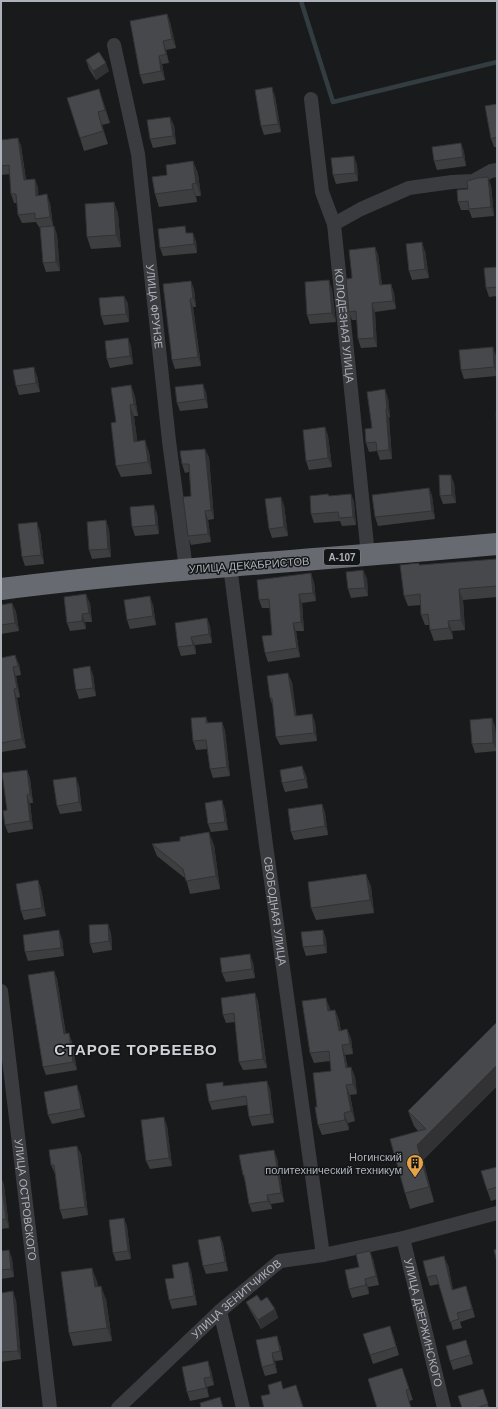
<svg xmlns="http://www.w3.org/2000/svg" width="498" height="1409" font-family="Arial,sans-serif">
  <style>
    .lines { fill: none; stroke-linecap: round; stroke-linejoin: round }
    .stream { stroke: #323c41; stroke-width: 4.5 }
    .street { stroke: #3b3c40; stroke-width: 14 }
    .highway { stroke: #676b71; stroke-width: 22 }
    .wall { fill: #3d3e40 }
    .shaded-wall { fill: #323234 }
    .building { fill: #47484b; stroke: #323234 }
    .labels { text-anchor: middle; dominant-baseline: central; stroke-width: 3; stroke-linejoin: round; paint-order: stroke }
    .shield { fill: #141516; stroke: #7f8389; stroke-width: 1 }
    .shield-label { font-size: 10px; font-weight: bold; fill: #adb2ba }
    .street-label { font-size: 11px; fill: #adb2ba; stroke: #141516 }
    .poi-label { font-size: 11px; fill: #adb2ba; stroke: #141516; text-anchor: end }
    .district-label { font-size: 15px; font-weight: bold; letter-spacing: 1px; fill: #ced1d6; stroke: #141516 }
  </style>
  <rect width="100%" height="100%" fill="#191a1b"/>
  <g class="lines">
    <polyline class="stream" points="301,1 333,102 497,62"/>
    <g class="street">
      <path id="s1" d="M114,45L138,154L169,441L186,569"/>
      <path id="s2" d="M311,99L322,192L334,224L368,555"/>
      <polyline points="334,224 361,209 409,188 452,182 473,181 491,171 497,170"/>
      <path id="s3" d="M230,566L266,845L323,1255"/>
      <path id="s4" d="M1,991L50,1408"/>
      <path id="s5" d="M403,1238L444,1408"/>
      <polyline points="220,1311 243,1408"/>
      <path id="s6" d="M118,1408L220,1311L280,1261L323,1255L403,1238L497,1213"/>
    </g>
    <path class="highway" d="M1,589C166,568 332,559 497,544"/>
  </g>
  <g class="wall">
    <polygon points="167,14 170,22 176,48 166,50 169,63 162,64 165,80 143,84 140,75"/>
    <polygon points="86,60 109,71 96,80 89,69"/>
    <polygon points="275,96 281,132 264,135 261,126"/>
    <polygon points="103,101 110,123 102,125 108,144 84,151 80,138"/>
    <polygon points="497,104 497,147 494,147 491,139"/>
    <polygon points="174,125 176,144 153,148 150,139"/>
    <polygon points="18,138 21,146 26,179 38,187 38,195 50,203 53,226 46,226 54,226 57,235 60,271 46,272 43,263 40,227 39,227 36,222 22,223 18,215 17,203 14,203 11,194 10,174 1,175 1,140"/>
    <polygon points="461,143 464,152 466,166 437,170 434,161"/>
    <polygon points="193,161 198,174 201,196 196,196 197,202 159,207 155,194 167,175"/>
    <polygon points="357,165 358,181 336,184 333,175"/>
    <polygon points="491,185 494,216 472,218 469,210 461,210 458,202 468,189"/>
    <polygon points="114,202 118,214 121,247 91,249 87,237"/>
    <polygon points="188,233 196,241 197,253 163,256 160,248"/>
    <polygon points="375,247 378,255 382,285 391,284 394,293 396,309 375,312 377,347 361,348 358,339 357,320 352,320 349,312 352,278"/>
    <polygon points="425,251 429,278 412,280 409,271"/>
    <polygon points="497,267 497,296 489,297 486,288"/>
    <polygon points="163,284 194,289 196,307 193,307 201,366 175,369 172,360"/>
    <polygon points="332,289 336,322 310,324 307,315"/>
    <polygon points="124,296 128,304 129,322 104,325 101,316"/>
    <polygon points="128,338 131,347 133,364 110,368 107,359"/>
    <polygon points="496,356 496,376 464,379 461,370"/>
    <polygon points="37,376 40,392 19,395 16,386"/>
    <polygon points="131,385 135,397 138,416 134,416 137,441 149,452 152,474 121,477 116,466 116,422"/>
    <polygon points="206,392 208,408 180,411 177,403"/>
    <polygon points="388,398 390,417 389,418 392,459 380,460 377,451 369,452 366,443 372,428"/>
    <polygon points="325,427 328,436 332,467 309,470 306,461"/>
    <polygon points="209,457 214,519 208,520 211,542 191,545 188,536 191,496 189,472 185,473 182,464"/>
    <polygon points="454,483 456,503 443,504 440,496"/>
    <polygon points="429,488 432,496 435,519 378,526 375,517"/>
    <polygon points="351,494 354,502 356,525 342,526 340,521 314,523 311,514 329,496"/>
    <polygon points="284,505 288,536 272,538 269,529"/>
    <polygon points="157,513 159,534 135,536 132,527"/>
    <polygon points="109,529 111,557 92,559 89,550"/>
    <polygon points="40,531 44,564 25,566 22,557"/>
    <polygon points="497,559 497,597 463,600 465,630 452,631 453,639 434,641 430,630 429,625 425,625 421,615 421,605 408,606 404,596 420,565"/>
    <polygon points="363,570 367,579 368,596 351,598 348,589"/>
    <polygon points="314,582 316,601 302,603 304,631 296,631 300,657 268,662 265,653 272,635 270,608 262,608 259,600"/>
    <polygon points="12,603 16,612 19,631 1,634 1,605"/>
    <polygon points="90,603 92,622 85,622 86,629 70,631 67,623"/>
    <polygon points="153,605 156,625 130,629 127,620"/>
    <polygon points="207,618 210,627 212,643 195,645 196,654 181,656 178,647"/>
    <polygon points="1,658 19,664 21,675 16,676 20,697 17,698 26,748 2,752 1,748"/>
    <polygon points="93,675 96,696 79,699 76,690"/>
    <polygon points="292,682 296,716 312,714 315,723 317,741 280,745 276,737 273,707 270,698"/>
    <polygon points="206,717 208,723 222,722 225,731 230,776 213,778 210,769 207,749 196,750 193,741"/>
    <polygon points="492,718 495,727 497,751 475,753 472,744"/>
    <polygon points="27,770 30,779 33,803 30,803 33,829 8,833 5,825 7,810"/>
    <polygon points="306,775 308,788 285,792 282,783"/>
    <polygon points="79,786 82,811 60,814 57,806"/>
    <polygon points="322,804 325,813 328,835 294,840 291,832"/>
    <polygon points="225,809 228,830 211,832 208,824"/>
    <polygon points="152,844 214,845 220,889 190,894 186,879 157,856"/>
    <polygon points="366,874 371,887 374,913 316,920 311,908"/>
    <polygon points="38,880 41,889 46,916 24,920 21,911"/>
    <polygon points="323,930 326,939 327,953 306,956 303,947"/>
    <polygon points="111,933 112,950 93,953 90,944"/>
    <polygon points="62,939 64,956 28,961 25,952"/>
    <polygon points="253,963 255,978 226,982 222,973"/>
    <polygon points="54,971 57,979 66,1034 72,1042 77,1070 46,1075 43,1067"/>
    <polygon points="255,993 258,1002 267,1068 243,1070 239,1062 235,1022 226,1023 223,1015"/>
    <polygon points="330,1008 330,1011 335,1010 339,1020 341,1031 347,1029 351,1039 353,1054 345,1055 348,1068 351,1067 355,1077 357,1094 350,1095 355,1121 348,1123 349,1130 322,1135 318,1125 317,1107 331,1071 330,1061 314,1063 310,1053"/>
    <polygon points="497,1022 497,1086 423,1160 434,1202 410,1209 405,1193 418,1131 414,1126 408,1111"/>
    <polygon points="224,1086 270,1089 274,1123 252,1126 249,1117 247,1105 212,1110 209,1102"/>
    <polygon points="80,1094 85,1117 52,1124 48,1115"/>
    <polygon points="167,1126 172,1166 150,1169 146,1161"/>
    <polygon points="81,1154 88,1215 63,1219 60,1210 55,1174 51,1165"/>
    <polygon points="277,1158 284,1202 271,1204 272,1209 252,1212 249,1204 246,1184 243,1175"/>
    <polygon points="497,1167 497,1199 491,1201 487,1190"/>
    <polygon points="1,1177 4,1185 9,1228 1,1229"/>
    <polygon points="124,1218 127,1227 131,1259 116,1261 113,1253"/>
    <polygon points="220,1236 223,1244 228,1271 206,1274 203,1266"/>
    <polygon points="9,1250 12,1259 14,1277 1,1279 1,1251"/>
    <polygon points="373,1259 379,1285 368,1287 369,1294 352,1298 349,1289 359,1267"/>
    <polygon points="188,1262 191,1271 197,1305 172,1309 169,1300 174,1278"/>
    <polygon points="448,1265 453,1290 466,1286 475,1317 460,1322 462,1328 453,1330 439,1284 430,1286 427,1277"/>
    <polygon points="97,1281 98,1286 106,1299 112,1341 73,1346 69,1333"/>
    <polygon points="1,1293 16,1300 21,1359 1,1362"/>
    <polygon points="261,1301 275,1309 278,1318 261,1329 250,1310 246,1302"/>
    <polygon points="393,1334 399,1355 373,1364 370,1355"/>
    <polygon points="256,1340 280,1345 283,1360 275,1361 277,1373 265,1376 262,1367"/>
    <polygon points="469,1349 473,1364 453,1370 450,1361"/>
    <polygon points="211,1370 214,1385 207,1387 209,1397 190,1401 187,1392"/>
    <polygon points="406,1379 413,1400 377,1408"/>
    <polygon points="486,1397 489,1408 462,1408"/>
  </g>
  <g class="shaded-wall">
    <polygon points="167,14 170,22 176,48 172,39"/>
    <polygon points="163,41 166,50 169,63 166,54"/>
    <polygon points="159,56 162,64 165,80 161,71"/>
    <polygon points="106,63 109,71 96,80 93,71"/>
    <polygon points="272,87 275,96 281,132 278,124"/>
    <polygon points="99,89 103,101 110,123 105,110"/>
    <polygon points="98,112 102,125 108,144 103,131"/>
    <polygon points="170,117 174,125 176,144 173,136"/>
    <polygon points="18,138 21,146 27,188 24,180"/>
    <polygon points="461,143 464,152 466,166 463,157"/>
    <polygon points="354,156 357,165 358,181 355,173"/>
    <polygon points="193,161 198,174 201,196 196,183"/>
    <polygon points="488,177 491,185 494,216 491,207"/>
    <polygon points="35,179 38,187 39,204 36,196"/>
    <polygon points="192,184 196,196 197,202 193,189"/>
    <polygon points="47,194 50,203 53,226 50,217"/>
    <polygon points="114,202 118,214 121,247 116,235"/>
    <polygon points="54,226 57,235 60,271 56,262"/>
    <polygon points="193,233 196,241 197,253 194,244"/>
    <polygon points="422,242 425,251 429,278 425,269"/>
    <polygon points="375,247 378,255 383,294 380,285"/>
    <polygon points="329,280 332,289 336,322 332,313"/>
    <polygon points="191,281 194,289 196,307 193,298"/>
    <polygon points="391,284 394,293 396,309 393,301"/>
    <polygon points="124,296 128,304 129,322 126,314"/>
    <polygon points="190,299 193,307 201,366 198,357"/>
    <polygon points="372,303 375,312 377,347 374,338"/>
    <polygon points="128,338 131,347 133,364 130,356"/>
    <polygon points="493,347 496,356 497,375 494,367"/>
    <polygon points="34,367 37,376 40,392 36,383"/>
    <polygon points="203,384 206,392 208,408 205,399"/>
    <polygon points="131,385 135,397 138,416 134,404"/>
    <polygon points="385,389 388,398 390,417 387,409"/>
    <polygon points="130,405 134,416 139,453 134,442"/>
    <polygon points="386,409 389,418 392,459 389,450"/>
    <polygon points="325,427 328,436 332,467 328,458"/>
    <polygon points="145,440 149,452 152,474 148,462"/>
    <polygon points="205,449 209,457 214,519 211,510"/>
    <polygon points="451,475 454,483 456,503 452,495"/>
    <polygon points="429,488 432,496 435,519 432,511"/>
    <polygon points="351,494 354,502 356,525 353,517"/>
    <polygon points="281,497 284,505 288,536 284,527"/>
    <polygon points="154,505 157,513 159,534 156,525"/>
    <polygon points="205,511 208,520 211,542 208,534"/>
    <polygon points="106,520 109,529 111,557 108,549"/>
    <polygon points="37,522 40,531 44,564 41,555"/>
    <polygon points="363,570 367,579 368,596 365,588"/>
    <polygon points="311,573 314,582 316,601 313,593"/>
    <polygon points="459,589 463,600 465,630 461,620"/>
    <polygon points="86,594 90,603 92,622 89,613"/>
    <polygon points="299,594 302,603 304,631 301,622"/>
    <polygon points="150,596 153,605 156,625 153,616"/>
    <polygon points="12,603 16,612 19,631 15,623"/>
    <polygon points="82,614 85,622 86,629 82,621"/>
    <polygon points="207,618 210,627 212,643 209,634"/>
    <polygon points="448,621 452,631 453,639 449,628"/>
    <polygon points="293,623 296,631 300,657 297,648"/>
    <polygon points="191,637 195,645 196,654 193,645"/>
    <polygon points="15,655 19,664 21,675 18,666"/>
    <polygon points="90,666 93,675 96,696 93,688"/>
    <polygon points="13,667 16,676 20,697 17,688"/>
    <polygon points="288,673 292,682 298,725 295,716"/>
    <polygon points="14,689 17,698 26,748 22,739"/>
    <polygon points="312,714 315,723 317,741 314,733"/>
    <polygon points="492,718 495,727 497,751 493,743"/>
    <polygon points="222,722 225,731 230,776 227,767"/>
    <polygon points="302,766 306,775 308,788 305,779"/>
    <polygon points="27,770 30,779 33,803 30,794"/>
    <polygon points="76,777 79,786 82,811 79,802"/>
    <polygon points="27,795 30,803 33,829 30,821"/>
    <polygon points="222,800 225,809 228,830 225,822"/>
    <polygon points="322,804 325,813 328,835 325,826"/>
    <polygon points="209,832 214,845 220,889 216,876"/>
    <polygon points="366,874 371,887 374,913 370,900"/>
    <polygon points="38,880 41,889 46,916 42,908"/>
    <polygon points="108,924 111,933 112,950 109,941"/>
    <polygon points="59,930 62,939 64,956 61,948"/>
    <polygon points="323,930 326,939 327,953 324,945"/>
    <polygon points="250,954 253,963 255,978 252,969"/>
    <polygon points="54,971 57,979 67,1043 64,1034"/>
    <polygon points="255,993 258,1002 267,1068 263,1059"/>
    <polygon points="326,998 330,1008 332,1021 328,1011"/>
    <polygon points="335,1010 339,1020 342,1041 339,1031"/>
    <polygon points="347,1029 351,1039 353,1054 350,1044"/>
    <polygon points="69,1033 72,1042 77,1070 73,1062"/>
    <polygon points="342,1045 345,1055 349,1078 346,1068"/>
    <polygon points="497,1065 497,1086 423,1160 434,1202 429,1187 417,1145"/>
    <polygon points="351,1067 355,1077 357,1094 353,1084"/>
    <polygon points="267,1081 270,1089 274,1123 271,1114"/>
    <polygon points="77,1085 80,1094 85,1117 81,1109"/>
    <polygon points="346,1085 350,1095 355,1121 351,1111"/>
    <polygon points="344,1113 348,1123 349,1130 345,1120"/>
    <polygon points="164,1117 167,1126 172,1166 169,1158"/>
    <polygon points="77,1146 81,1154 88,1215 85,1207"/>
    <polygon points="274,1150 277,1158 284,1202 281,1193"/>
    <polygon points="1,1177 4,1185 9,1228 6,1219"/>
    <polygon points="267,1195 271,1204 272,1209 268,1201"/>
    <polygon points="124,1218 127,1227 131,1259 128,1251"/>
    <polygon points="220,1236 223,1244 228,1271 225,1262"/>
    <polygon points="9,1250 12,1259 14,1277 11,1269"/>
    <polygon points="370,1251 373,1259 379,1285 376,1276"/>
    <polygon points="444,1256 448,1265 455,1299 452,1290"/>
    <polygon points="188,1262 191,1271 197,1305 194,1296"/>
    <polygon points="92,1268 97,1281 100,1299 95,1287"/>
    <polygon points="365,1279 368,1287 369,1294 366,1285"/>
    <polygon points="101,1286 106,1299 112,1341 107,1328"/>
    <polygon points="466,1286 469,1295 475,1317 472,1309"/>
    <polygon points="13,1291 16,1300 21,1359 18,1351"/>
    <polygon points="275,1309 278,1318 261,1329 258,1320"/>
    <polygon points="277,1336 280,1345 283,1360 280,1351"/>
    <polygon points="466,1340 469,1349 473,1364 470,1355"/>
    <polygon points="272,1353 275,1361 277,1373 274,1364"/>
    <polygon points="208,1361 211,1370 214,1385 211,1377"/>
    <polygon points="402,1368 406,1379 413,1400 409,1389"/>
    <polygon points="204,1378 207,1387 209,1397 206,1388"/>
    <polygon points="296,1385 300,1396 304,1408 303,1408"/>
  </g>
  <g class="building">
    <polygon points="167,14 172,39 163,41 166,54 159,56 161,71 140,75 130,21"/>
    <polygon points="99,52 106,63 93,71 86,60"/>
    <polygon points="272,87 278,124 261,126 255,90"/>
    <polygon points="99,89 105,110 98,112 103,131 80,138 67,98"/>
    <polygon points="497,104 497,137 491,139 485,106"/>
    <polygon points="170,117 173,136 150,139 147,120"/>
    <polygon points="18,138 24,180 35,179 36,196 47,194 50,217 35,219 35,213 18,215 16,194 11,194 9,165 1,166 1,140"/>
    <polygon points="461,143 463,157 434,161 432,147"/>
    <polygon points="354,156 355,173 333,175 331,158"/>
    <polygon points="193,161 196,183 192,184 193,189 155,194 152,177 167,175 166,165"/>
    <polygon points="488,177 491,207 469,209 468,201 458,202 457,190 468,189 467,181 478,178"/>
    <polygon points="114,202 116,235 87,237 85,204"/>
    <polygon points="54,226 56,262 43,263 40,227"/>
    <polygon points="185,226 186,233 193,233 194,244 160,248 158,229"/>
    <polygon points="422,242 425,269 409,271 406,244"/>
    <polygon points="375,247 380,285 391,284 393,301 372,303 374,338 358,339 356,311 349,312 346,279 352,278 349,250"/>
    <polygon points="497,267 497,287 486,288 484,268"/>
    <polygon points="329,280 332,313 307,315 305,282"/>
    <polygon points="191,281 193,298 190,299 198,357 172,360 163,284"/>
    <polygon points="124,296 126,314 101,316 99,298"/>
    <polygon points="128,338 130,356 107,359 105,341"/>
    <polygon points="493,347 494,367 461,370 459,350"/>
    <polygon points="34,367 36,383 16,386 13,370"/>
    <polygon points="496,373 497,373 497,385"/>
    <polygon points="203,384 205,399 177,403 175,387"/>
    <polygon points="131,385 134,404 130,405 134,442 145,440 148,462 116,466 111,423 116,422 111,388"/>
    <polygon points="385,389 387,409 386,409 389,450 377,451 376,442 366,443 365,429 372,428 367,392"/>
    <polygon points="496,413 497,413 497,426"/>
    <polygon points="325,427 328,458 306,461 303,430"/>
    <polygon points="205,449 211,510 205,511 208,534 188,536 183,497 191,496 189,464 182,464 180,451"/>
    <polygon points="439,475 451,475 452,495 440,496"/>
    <polygon points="429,488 432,511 375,517 372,495"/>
    <polygon points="328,494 329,496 351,494 353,517 339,518 338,512 311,514 310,496"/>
    <polygon points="281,497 284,527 269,529 265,499"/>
    <polygon points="154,505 156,525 132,527 130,507"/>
    <polygon points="106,520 108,549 89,550 87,522"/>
    <polygon points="37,522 41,555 22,557 18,524"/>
    <polygon points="497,559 497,586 459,589 461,620 448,621 449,628 430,630 428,614 421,615 420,594 404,596 400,565 419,563 419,565"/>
    <polygon points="363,570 365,588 348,589 346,572"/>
    <polygon points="311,573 313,593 299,594 301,622 293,623 297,648 265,653 262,636 272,635 269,599 259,600 257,580"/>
    <polygon points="86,594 89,613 82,614 82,621 67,623 64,597"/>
    <polygon points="150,596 153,616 127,620 124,600"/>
    <polygon points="12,603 15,623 1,625 1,605"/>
    <polygon points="207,618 209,634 191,637 193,645 178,647 175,623"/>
    <polygon points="15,655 18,666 13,667 17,688 14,689 22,739 1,743 1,658"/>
    <polygon points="90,666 93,688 76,690 73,669"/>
    <polygon points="288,673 295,716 312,714 314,733 276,737 272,698 270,698 267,676"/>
    <polygon points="206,717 206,723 222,722 227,767 210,769 206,740 193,741 191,718"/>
    <polygon points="492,718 493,743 472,744 470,720"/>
    <polygon points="302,766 305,779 282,783 280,770"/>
    <polygon points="27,770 30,794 27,795 30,821 5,825 3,811 7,810 2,773"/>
    <polygon points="76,777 79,802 57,806 53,780"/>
    <polygon points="222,800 225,822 208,824 205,803"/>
    <polygon points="322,804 325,826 291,832 288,809"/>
    <polygon points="209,832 216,876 186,881 183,869 152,844 180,841 180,837"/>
    <polygon points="366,874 370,900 311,908 308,882"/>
    <polygon points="38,880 42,908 21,911 16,884"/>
    <polygon points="108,924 109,941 90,944 89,925"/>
    <polygon points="59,930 61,948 25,952 23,935"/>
    <polygon points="323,930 324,945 303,947 301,932"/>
    <polygon points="250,954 252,969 222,973 220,958"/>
    <polygon points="54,971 64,1034 69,1033 73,1062 43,1067 28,975"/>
    <polygon points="255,993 263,1059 239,1062 234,1013 223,1015 221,998"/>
    <polygon points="326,998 328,1011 335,1010 339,1031 347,1029 350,1044 342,1045 346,1068 351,1067 353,1084 346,1085 351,1111 344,1113 345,1120 318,1125 315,1107 317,1107 313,1073 331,1071 329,1051 310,1053 302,1001"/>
    <polygon points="497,1022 497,1065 417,1145 429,1187 405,1193 390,1139 426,1129 408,1111"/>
    <polygon points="267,1081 271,1114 249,1117 246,1096 209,1102 206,1084 223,1082 223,1086"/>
    <polygon points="77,1085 81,1109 48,1115 44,1092"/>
    <polygon points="164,1117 169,1158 146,1161 141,1120"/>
    <polygon points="77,1146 85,1207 60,1210 54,1165 51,1165 49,1150"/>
    <polygon points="274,1150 281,1193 267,1195 268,1201 249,1204 244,1175 243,1175 239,1155"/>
    <polygon points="497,1167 497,1187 487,1190 481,1171"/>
    <polygon points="1,1179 6,1219 1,1220"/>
    <polygon points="124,1218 128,1251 113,1253 109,1220"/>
    <polygon points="220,1236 225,1262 203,1266 198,1240"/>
    <polygon points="497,1249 497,1262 494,1250"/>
    <polygon points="9,1250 11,1269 1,1270 1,1251"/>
    <polygon points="370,1251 376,1276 365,1279 366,1285 349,1289 345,1270 359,1267 356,1254"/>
    <polygon points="444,1256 452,1290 466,1286 472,1309 457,1313 459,1319 450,1322 436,1275 427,1277 423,1261"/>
    <polygon points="188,1262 194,1296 169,1300 165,1279 174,1278 172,1265"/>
    <polygon points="92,1268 95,1287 101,1286 107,1328 69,1333 61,1272"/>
    <polygon points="13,1291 18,1351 1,1352 1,1293"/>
    <polygon points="257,1295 261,1301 267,1297 275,1309 258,1320 246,1302"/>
    <polygon points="390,1326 396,1347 370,1355 363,1334"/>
    <polygon points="277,1336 280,1351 272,1353 274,1364 262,1367 256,1340"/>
    <polygon points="466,1340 470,1355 450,1361 446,1346"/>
    <polygon points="208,1361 211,1377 204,1378 206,1388 187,1392 182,1367"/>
    <polygon points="402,1368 409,1389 406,1390 411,1408 377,1408 368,1379"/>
    <polygon points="281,1381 283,1389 296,1385 303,1408 264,1408 261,1396 270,1394 268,1385"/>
    <polygon points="483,1389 488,1404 476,1408 462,1408 458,1396"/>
    <polygon points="220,1397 223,1408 201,1408 200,1403"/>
  </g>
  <defs>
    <symbol id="building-pin" viewBox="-11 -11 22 30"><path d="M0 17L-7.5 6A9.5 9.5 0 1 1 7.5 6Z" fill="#e4a249" stroke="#141516"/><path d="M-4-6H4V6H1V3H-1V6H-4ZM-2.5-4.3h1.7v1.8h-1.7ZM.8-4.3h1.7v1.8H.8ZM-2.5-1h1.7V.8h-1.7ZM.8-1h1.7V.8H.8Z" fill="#111"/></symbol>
  </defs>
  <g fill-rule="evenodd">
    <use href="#building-pin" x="405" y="1153" width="20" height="27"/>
  </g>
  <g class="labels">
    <rect class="shield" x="324" y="549" width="36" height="16" rx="3"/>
    <g class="shield-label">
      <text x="342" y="557">А-107</text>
    </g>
    <g class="street-label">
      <text stroke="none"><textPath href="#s1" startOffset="265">УЛИЦА ФРУНЗЕ</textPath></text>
      <text stroke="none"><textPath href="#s2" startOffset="230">КОЛОДЕЗНАЯ УЛИЦА</textPath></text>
      <text transform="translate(249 565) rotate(-4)">УЛИЦА ДЕКАБРИСТОВ</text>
      <text stroke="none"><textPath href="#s3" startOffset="348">СВОБОДНАЯ УЛИЦА</textPath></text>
      <text stroke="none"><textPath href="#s4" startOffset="210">УЛИЦА ОСТРОВСКОГО</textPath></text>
      <text stroke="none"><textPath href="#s6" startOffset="161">УЛИЦА ЗЕНИТЧИКОВ</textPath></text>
      <text stroke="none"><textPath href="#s5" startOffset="87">УЛИЦА ДЗЕРЖИНСКОГО</textPath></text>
    </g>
    <g class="poi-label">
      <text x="402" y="1157">Ногинский<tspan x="402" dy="13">политехнический техникум</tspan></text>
    </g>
    <g class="district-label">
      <text x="136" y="1049">СТАРОЕ ТОРБЕЕВО</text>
    </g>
  </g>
  <rect width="498" height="1409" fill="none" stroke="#adb2ba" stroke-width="4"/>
</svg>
